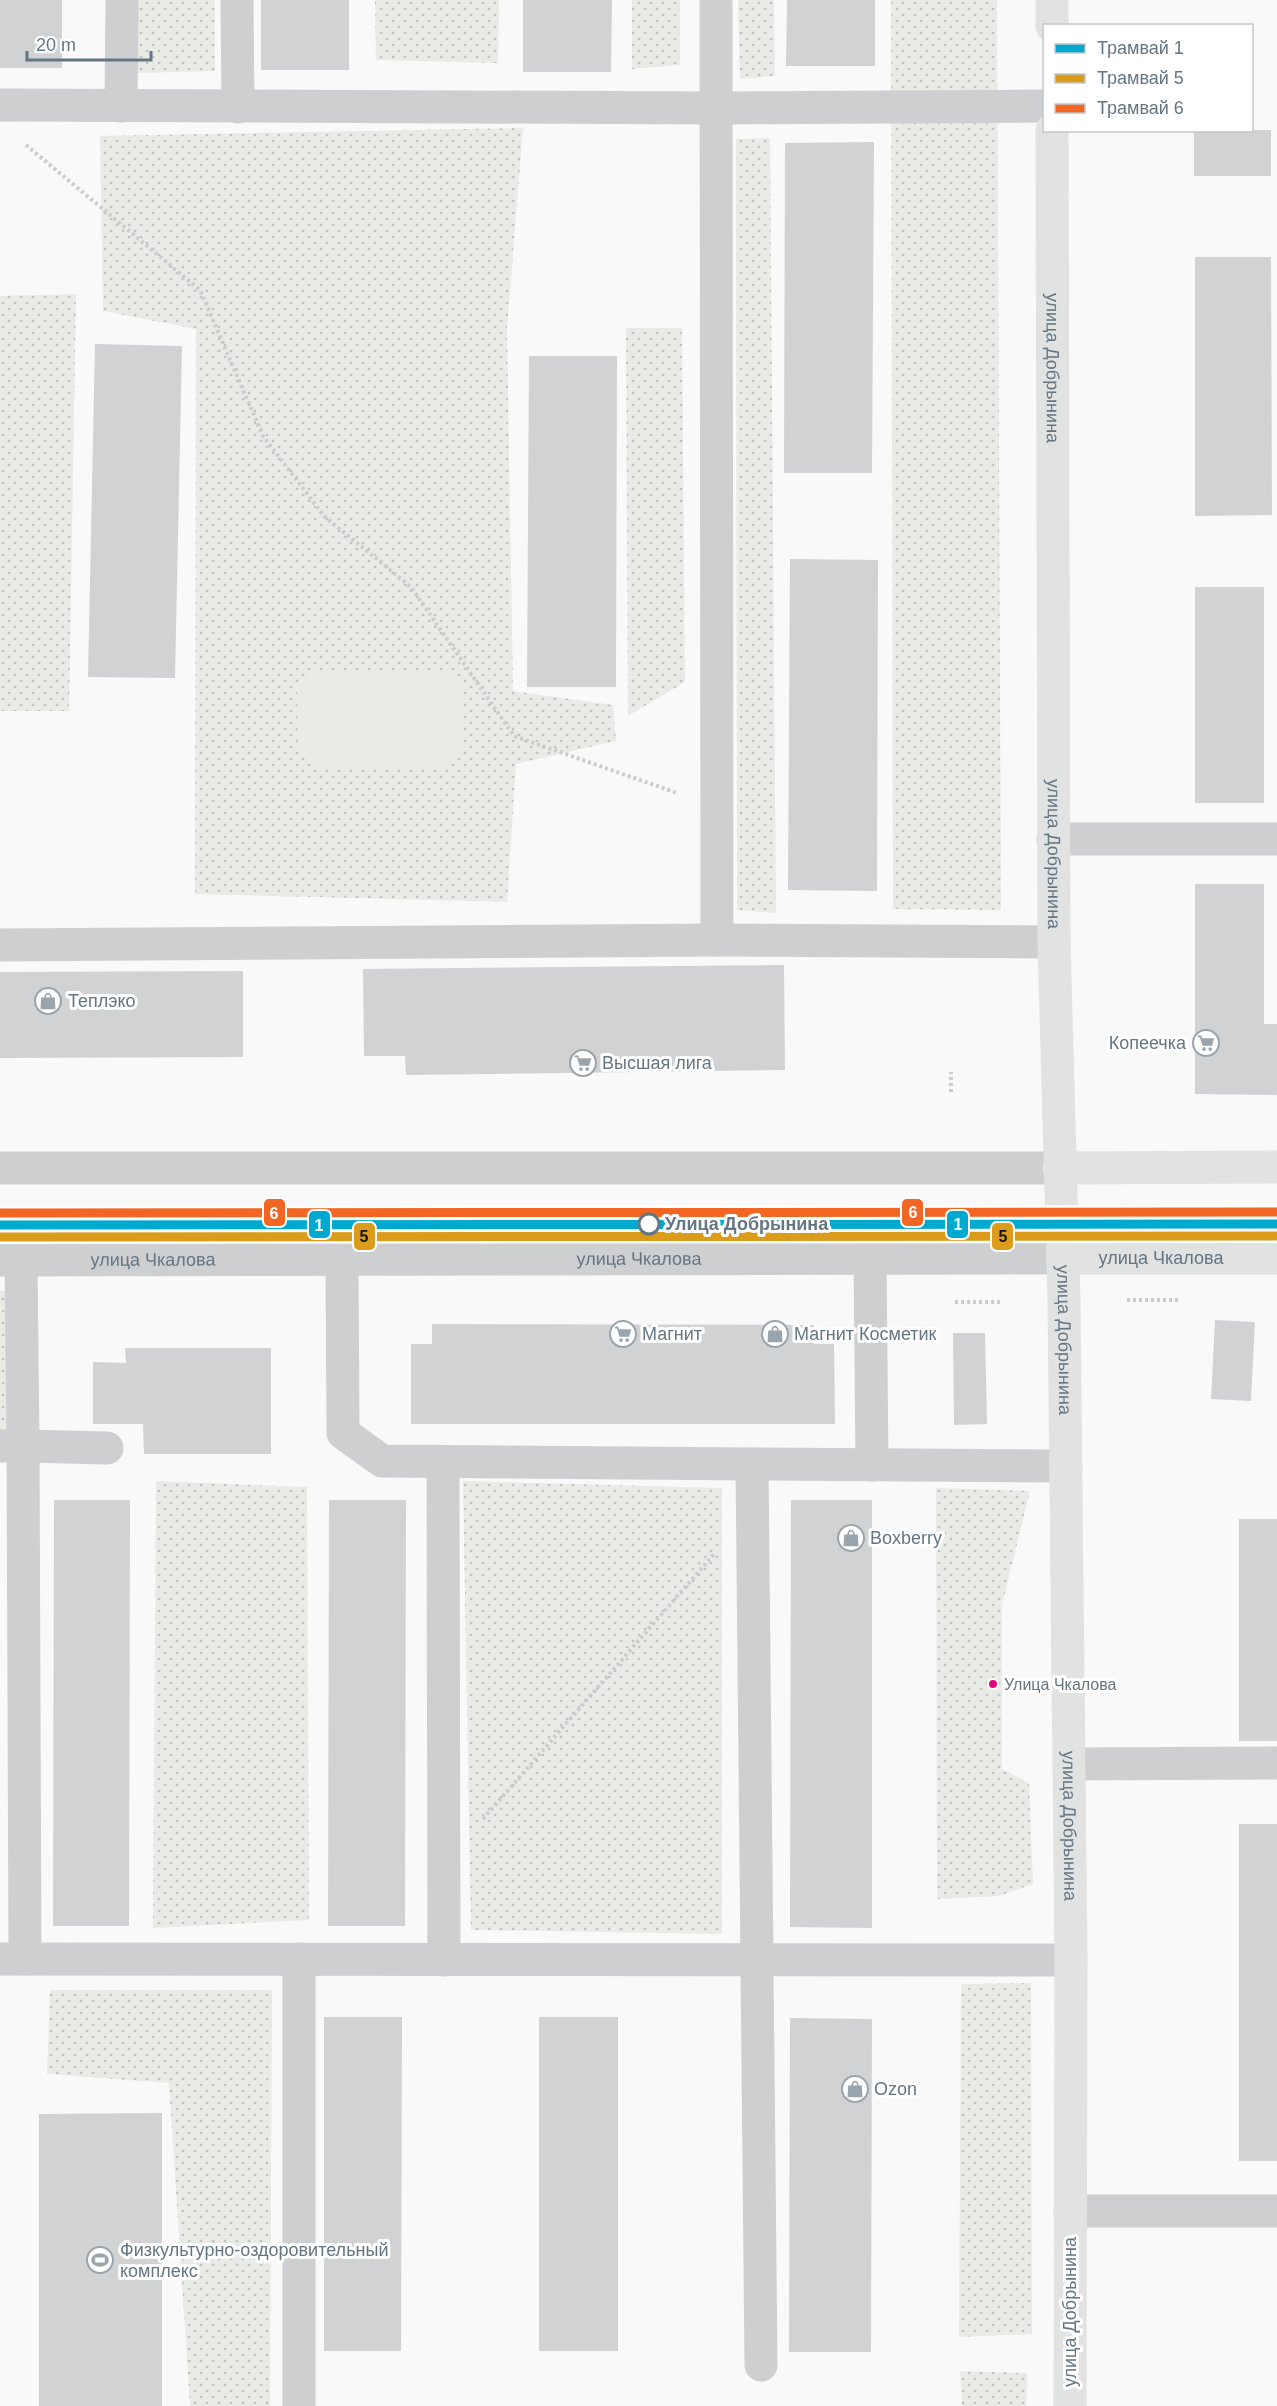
<svg xmlns="http://www.w3.org/2000/svg" width="1277" height="2406" font-family="Arial,sans-serif">
  <style>
    .green { fill: url(#green-dots) }
    .pitch { fill: #e8ebe6 }
    .building { fill: #d0d2d3 }
    .lines { fill: none; stroke-linecap: round; stroke-linejoin: round }
    .path { stroke: #cbcccd; stroke-width: 4; stroke-dasharray: 3 3; stroke-linecap: butt }
    .minor { stroke: #cecfd0; stroke-width: 33 }
    .major { stroke: #e1e2e2; stroke-width: 33 }
    .tram-1-casing { stroke: #fff; stroke-width: 14 }
    .tram-2-casing { stroke: #fff; stroke-width: 14 }
    .tram-3-casing { stroke: #fff; stroke-width: 14 }
    .tram-1 { stroke: #00a9ce; stroke-width: 9 }
    .tram-2 { stroke: #da9c1a; stroke-width: 9 }
    .tram-3 { stroke: #f26522; stroke-width: 9 }
    .stop-dot { fill: #fff; stroke: #657683; stroke-width: 3 }
    .bus-dot { fill: #e5007d; stroke: #fff; stroke-width: 2 }
    .labels { text-anchor: middle; dominant-baseline: central; stroke-width: 6; stroke-linejoin: round; paint-order: stroke }
    .bus-label { font-size: 16px; fill: #657683; stroke: #fff; text-anchor: start }
    .street-label { font-size: 18px; fill: #657683; stroke: #fff }
    .poi-label { font-size: 18px; fill: #657683; stroke: #fff; text-anchor: start }
    .stop-label { font-size: 18px; font-weight: bold; fill: #657683; stroke: #fff; text-anchor: start }
    .line-badge { stroke: #fff; stroke-width: 2 }
    .badge-label { font-size: 16px; text-anchor: middle; font-weight: bold; fill: #fff }
    .pale-badge-label { font-size: 16px; text-anchor: middle; font-weight: bold; fill: #111 }
  </style>
  <defs>
    <pattern id="green-dots" width="8" height="8" patternUnits="userSpaceOnUse" patternTransform="scale(1.5)"><rect width="8" height="8" fill="#e8ebe6"/><path d="M2 2h.1M6 6h.1" fill="none" stroke="#c0c3c0" stroke-width="1.8" stroke-linecap="round"/></pattern>
  </defs>
  <rect width="100%" height="100%" fill="#f9f9f9"/>
  <g class="green">
    <polygon points="137,0 215,0 215,71 137,73"/>
    <polygon points="375,0 499,0 498,63 376,60"/>
    <polygon points="632,0 680,0 680,65 632,69"/>
    <polygon points="738,0 774,0 775,76 740,79"/>
    <polygon points="891,0 997,0 1001,910 893,909"/>
    <polygon points="523,128 507,329 513,691 613,705 616,741 516,764 507,902 195,894 196,329 103,311 100,136"/>
    <polygon points="770,138 776,913 737,910 736,139"/>
    <polygon points="76,294 69,711 0,711 0,296"/>
    <polygon points="626,328 682,328 685,682 628,716"/>
    <polygon points="0,1291 11,1291 12,1436 0,1435"/>
    <polygon points="156,1481 307,1487 309,1920 153,1928"/>
    <polygon points="463,1481 722,1488 722,1934 471,1930"/>
    <polygon points="936,1488 1030,1491 1002,1605 1002,1769 1029,1783 1033,1884 999,1896 937,1899"/>
    <polygon points="1031,1983 1032,2334 959,2337 961,1984"/>
    <polygon points="50,1990 272,1990 270,2406 190,2406 169,2083 47,2074"/>
    <polygon points="960,2371 1027,2373 1026,2406 962,2406"/>
  </g>
  <polygon class="pitch" points="312,672 448,672 462,688 463,750 447,766 316,767 298,747 297,687"/>
  <g class="building">
    <rect x="0" y="0" width="62" height="68"/>
    <rect x="261" y="0" width="88" height="70"/>
    <polygon points="523,0 612,0 611,72 523,72"/>
    <polygon points="787,0 875,0 875,66 786,66"/>
    <rect x="1194" y="130" width="77" height="46"/>
    <polygon points="874,142 872,473 784,473 785,143"/>
    <polygon points="1195,257 1271,257 1272,515 1195,516"/>
    <polygon points="95,344 182,346 175,678 88,677"/>
    <polygon points="529,356 617,356 616,687 527,687"/>
    <polygon points="790,559 878,560 877,891 788,890"/>
    <rect x="1195" y="587" width="69" height="216"/>
    <polygon points="1195,884 1264,884 1264,1024 1277,1024 1277,1095 1195,1094"/>
    <polygon points="784,965 785,1070 406,1075 405,1056 364,1056 363,969"/>
    <polygon points="243,971 243,1057 0,1058 0,972"/>
    <polygon points="1215,1320 1255,1322 1251,1401 1211,1399"/>
    <polygon points="432,1324 814,1325 814,1344 834,1344 835,1424 411,1424 411,1344 432,1344"/>
    <polygon points="953,1333 985,1333 987,1424 954,1425"/>
    <polygon points="125,1348 271,1348 271,1454 144,1454 143,1424 93,1424 93,1362 126,1363"/>
    <polygon points="54,1500 130,1500 129,1926 53,1926"/>
    <polygon points="329,1500 406,1500 405,1926 328,1926"/>
    <polygon points="791,1500 872,1500 872,1928 790,1927"/>
    <rect x="1239" y="1519" width="38" height="222"/>
    <rect x="1239" y="1824" width="38" height="337"/>
    <polygon points="324,2017 402,2017 401,2351 324,2351"/>
    <rect x="539" y="2017" width="79" height="334"/>
    <polygon points="790,2018 872,2019 871,2352 789,2352"/>
    <polygon points="162,2113 162,2406 39,2406 39,2114"/>
  </g>
  <g class="lines">
    <g class="path">
      <polyline points="26,145 200,290 263,436 324,516 411,587 514,736 677,793"/>
      <polyline points="951,1092 951,1072"/>
      <polyline points="1127,1300 1178,1300"/>
      <polyline points="955,1302 1002,1302"/>
      <polyline points="483,1819 715,1553"/>
    </g>
    <g class="minor">
      <polyline points="237,0 238,107"/>
      <polyline points="716,0 717,940"/>
      <polyline points="0,105 718,108 1044,106"/>
      <polyline points="121,106 122,0"/>
      <polyline points="1053,839 1277,839"/>
      <polyline points="0,945 717,940 1054,942"/>
      <polyline points="0,1168 1059,1168"/>
      <polyline points="870,1258 872,1465"/>
      <polyline points="342,1259 343,1433 382,1461 752,1464 761,2365"/>
      <path id="s1" d="M0,1260L1063,1258"/>
      <polyline points="2,1446 23,1446 21,1260"/>
      <polyline points="443,1462 444,1960"/>
      <polyline points="752,1464 1066,1466"/>
      <polyline points="1069,1764 1277,1763"/>
      <polyline points="0,1959 1071,1960"/>
      <polyline points="25,1959 23,1446 107,1448"/>
      <polyline points="1070,2211 1277,2211"/>
      <polyline points="299,2406 299,1959"/>
    </g>
    <g class="major">
      <polyline points="1052,0 1052,26"/>
      <path id="s2" d="M1052,130L1054,942L1064,1301L1071,1960L1070,2406"/>
      <polyline points="1059,1168 1277,1167"/>
      <path id="s3" d="M1063,1258H1277"/>
    </g>
    <defs>
      <polyline id="tram-1" points="0,1225 1277,1224"/>
      <polyline id="tram-2" points="0,1237 1277,1236"/>
      <polyline id="tram-3" points="0,1213 1277,1212"/>
    </defs>
    <use href="#tram-1" class="tram-1-casing"/>
    <use href="#tram-2" class="tram-2-casing"/>
    <use href="#tram-3" class="tram-3-casing"/>
    <use href="#tram-1" class="tram-1"/>
    <use href="#tram-2" class="tram-2"/>
    <use href="#tram-3" class="tram-3"/>
  </g>
  <defs>
    <symbol id="shop-ring" viewBox="-11 -11 22 22"><circle r="9.5" fill="#fff" stroke="#99a4ac" stroke-width="1.5"/><path d="M-5-2.5h2.3a2.7 3.5 0 0 1 5.4 0H5L5.5 6h-11ZM-1.5-2.5h3a1.5 2.3 0 0 0-3 0Z" fill="#99a4ac"/></symbol>
    <symbol id="supermarket-ring" viewBox="-11 -11 22 22"><circle r="9.5" fill="#fff" stroke="#99a4ac" stroke-width="1.5"/><path d="M-6-5.5h2.5l.6 2H6L4.5 2H-2.5L-4.4-4H-6ZM-1.5 3.2a1.3 1.3 0 1 0 .1 0ZM3 3.2a1.3 1.3 0 1 0 .1 0Z" fill="#99a4ac"/></symbol>
    <symbol id="stadium-ring" viewBox="-11 -11 22 22"><circle r="9.5" fill="#fff" stroke="#99a4ac" stroke-width="1.5"/><path d="M0-5a6.5 5 0 1 0 0 10a6.5 5 0 1 0 0-10ZM-3.5-1.8h7v3.6h-7Z" fill="#99a4ac"/></symbol>
  </defs>
  <g fill-rule="evenodd">
    <use href="#shop-ring" x="33" y="986" width="30" height="30"/>
    <use href="#supermarket-ring" x="1191" y="1028" width="30" height="30"/>
    <use href="#supermarket-ring" x="568" y="1048" width="30" height="30"/>
    <use href="#supermarket-ring" x="608" y="1319" width="30" height="30"/>
    <use href="#shop-ring" x="760" y="1319" width="30" height="30"/>
    <use href="#shop-ring" x="836" y="1523" width="30" height="30"/>
    <use href="#shop-ring" x="840" y="2074" width="30" height="30"/>
    <use href="#stadium-ring" x="85" y="2245" width="30" height="30"/>
  </g>
  <circle class="stop-dot" cx="649" cy="1224" r="10"/>
  <circle class="bus-dot" cx="993" cy="1684" r="5"/>
  <g class="labels">
    <g class="bus-label">
      <text x="1004" y="1684">Улица Чкалова</text>
    </g>
    <g class="street-label">
      <text stroke="none"><textPath href="#s2" startOffset="238">улица Добрынина</textPath></text>
      <text stroke="none"><textPath href="#s2" startOffset="724">улица Добрынина</textPath></text>
      <text stroke="none"><textPath href="#s3" startOffset="98">улица Чкалова</textPath></text>
      <text stroke="none"><textPath href="#s1" startOffset="639">улица Чкалова</textPath></text>
      <text stroke="none"><textPath href="#s1" startOffset="153">улица Чкалова</textPath></text>
      <text stroke="none"><textPath href="#s2" startOffset="1210">улица Добрынина</textPath></text>
      <text stroke="none"><textPath href="#s2" startOffset="1696">улица Добрынина</textPath></text>
      <text transform="translate(1070 2312) rotate(-90)">улица Добрынина</text>
    </g>
    <g class="poi-label">
      <text x="68" y="1001">Теплэко</text>
      <text x="1186" y="1043" text-anchor="end">Копеечка</text>
      <text x="602" y="1063">Высшая лига</text>
      <text x="642" y="1334">Магнит</text>
      <text x="794" y="1334">Магнит Косметик</text>
      <text x="870" y="1538">Boxberry</text>
      <text x="874" y="2089">Ozon</text>
      <text x="120" y="2250">Физкультурно-оздоровительный<tspan x="120" dy="21">комплекс</tspan></text>
    </g>
    <g class="stop-label">
      <text x="665" y="1224">Улица Добрынина</text>
    </g>
  </g>
  <g class="line-badge">
    <rect x="901" y="1198" width="23" height="29" rx="6" fill="#f26522"/>
    <rect x="263" y="1198" width="23" height="29" rx="6" fill="#f26522"/>
    <rect x="946" y="1210" width="23" height="29" rx="6" fill="#00a9ce"/>
    <rect x="308" y="1210" width="23" height="29" rx="6" fill="#00a9ce"/>
    <rect x="991" y="1222" width="23" height="29" rx="6" fill="#da9c1a"/>
    <rect x="353" y="1222" width="23" height="29" rx="6" fill="#da9c1a"/>
  </g>
  <g class="badge-label">
    <text x="913" y="1218">6</text>
    <text x="274" y="1219">6</text>
    <text x="958" y="1230">1</text>
    <text x="319" y="1231">1</text>
  </g>
  <g class="pale-badge-label">
    <text x="1003" y="1242">5</text>
    <text x="364" y="1242">5</text>
  </g>
  <rect x="1043" y="24" width="210" height="108" fill="#ffffff" stroke="#c1c8cd" stroke-width="1.5"/>
  <rect x="1055" y="44" width="30" height="9" fill="#00a9ce" stroke="#c1c8cd" stroke-width="1.5"/>
  <text x="1097" y="54" font-size="18" fill="#657683">Трамвай 1</text>
  <rect x="1055" y="74" width="30" height="9" fill="#da9c1a" stroke="#c1c8cd" stroke-width="1.5"/>
  <text x="1097" y="84" font-size="18" fill="#657683">Трамвай 5</text>
  <rect x="1055" y="104" width="30" height="9" fill="#f26522" stroke="#c1c8cd" stroke-width="1.5"/>
  <text x="1097" y="114" font-size="18" fill="#657683">Трамвай 6</text>
  <path d="M27 51v9h124v-9" fill="none" stroke="#657683" stroke-width="3"/>
  <text x="36" y="51" font-size="18" fill="#657683" stroke="#ffffff" stroke-width="4.5" paint-order="stroke">20 m</text>
</svg>
